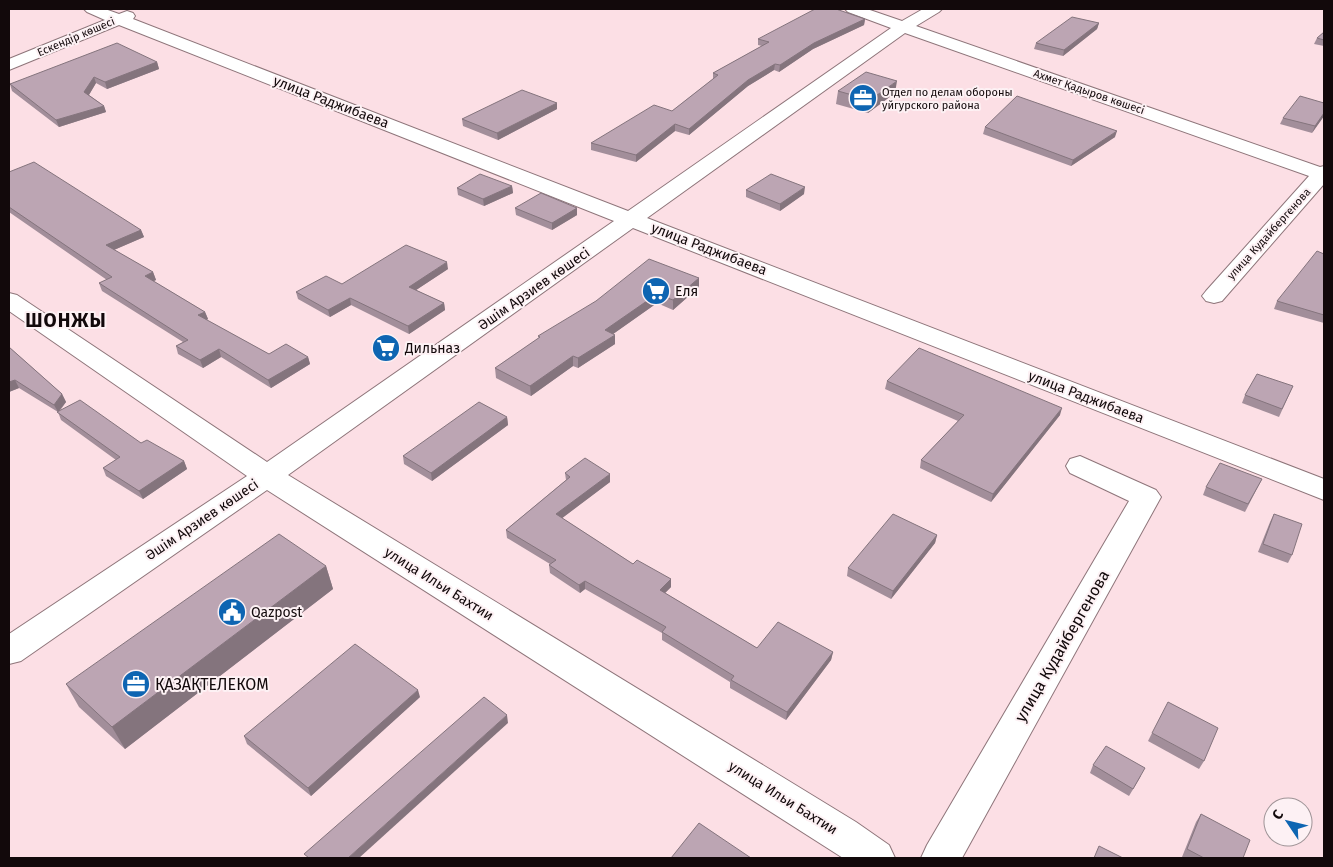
<svg xmlns="http://www.w3.org/2000/svg" width="1333" height="867" font-family="'Fira Sans',sans-serif">
  <style>
    .lines { fill: none; stroke-linecap: round; stroke-linejoin: round }
    .minor-casing { stroke: #8e757a; stroke-width: 2 }
    .minor { fill: #fff; fill-rule: evenodd }
    .wall { fill: #a28e9a }
    .shaded-wall { fill: #84747d }
    .building { fill: #bca5b3; stroke: #84747d }
    .labels { text-anchor: middle; dominant-baseline: central; stroke-width: 4; stroke-linejoin: round; paint-order: stroke }
    .far-street-label { font-size: 11px; fill: #12090b; stroke: #fdf1f4 }
    .far-poi-label { font-size: 11px; fill: #12090b; stroke: #fdf1f4; text-anchor: start }
    .street-label { font-size: 14px; fill: #12090b; stroke: #fdf1f4 }
    .poi-label { font-size: 14px; fill: #12090b; stroke: #fdf1f4; text-anchor: start }
    .near-street-label { font-size: 16px; fill: #12090b; stroke: #fdf1f4 }
    .near-poi-label { font-size: 16px; fill: #12090b; stroke: #fdf1f4; text-anchor: start }
    .district-label { font-size: 19px; font-weight: bold; letter-spacing: 1px; fill: #12090b; stroke: #fdf1f4 }
  </style>
  <rect width="100%" height="100%" fill="#fcdfe5"/>
  <g class="lines">
    <defs>
      <g id="minor">
        <polygon points="84,9 105,9 119,14 127,11 133,13 135,16 133,19 628,211 891,28 848,12 845,9 867,9 902,21 923,9 942,9 939,12 916,26 1320,167 1324,166 1324,184 1222,301 1214,303 1206,301 1202,296 1206,291 1309,176 905,33 647,218 1324,479 1324,500 633,228 288,475 856,822 889,845 895,858 843,858 267,490 21,661 9,664 9,634 247,476 9,311 9,293 17,295 267,462 614,221 119,25 9,70 9,59 105,20 87,12"/>
        <polygon points="1080,456 1156,490 1161,497 962,858 921,858 927,845 1129,501 1070,473 1066,466 1070,459"/>
      </g>
    </defs>
    <use href="#minor" class="minor-casing"/>
    <use href="#minor" class="minor"/>
  </g>
  <g class="wall">
    <polygon points="865,19 864,25 813,49 779,72 774,70 748,86 689,135 675,131 636,162 591,150 591,143 672,111 713,79 713,73 762,46 758,45 758,39"/>
    <polygon points="1099,23 1097,29 1063,56 1034,49 1036,43"/>
    <polygon points="1324,32 1324,46 1314,44 1317,38"/>
    <polygon points="157,62 159,69 107,89 96,83 89,95 104,106 106,112 59,127 12,91 10,84"/>
    <polygon points="838,91 895,93 868,113 836,104"/>
    <polygon points="557,103 557,109 498,140 463,126 462,119"/>
    <polygon points="1324,103 1324,116 1312,133 1280,124 1283,118"/>
    <polygon points="985,127 1115,137 1071,166 983,134"/>
    <polygon points="9,172 141,230 144,237 114,250 153,272 156,280 153,281 205,312 208,319 206,320 269,354 308,357 310,364 271,388 221,357 203,368 178,354 176,346 183,342 102,291 99,283 107,280 9,212"/>
    <polygon points="512,186 513,193 484,206 458,195 457,188"/>
    <polygon points="746,190 804,194 780,211 746,197"/>
    <polygon points="515,208 577,208 577,215 552,230 516,215"/>
    <polygon points="1324,254 1324,323 1274,309 1277,301"/>
    <polygon points="448,269 416,290 444,303 445,310 409,334 351,305 330,317 298,299 296,292"/>
    <polygon points="699,278 699,287 673,310 657,303 613,334 615,344 578,368 573,366 531,396 496,378 495,368 539,338 538,336"/>
    <polygon points="9,347 62,394 66,402 59,412 141,443 184,461 187,469 143,499 106,476 103,468 116,460 61,420 58,412 19,388 9,392"/>
    <polygon points="887,381 1060,415 991,502 920,468 921,460 958,421 885,389"/>
    <polygon points="1293,386 1279,417 1242,403 1245,395"/>
    <polygon points="507,417 508,425 432,481 404,464 403,456"/>
    <polygon points="565,473 610,482 562,518 633,564 671,579 671,587 665,593 757,648 833,652 831,660 786,720 730,688 730,682 662,640 662,633 585,589 580,593 550,573 549,565 550,564 507,538 506,530 566,480"/>
    <polygon points="1262,479 1245,512 1203,495 1206,487"/>
    <polygon points="1274,514 1292,555 1288,563 1258,552 1270,522"/>
    <polygon points="937,535 935,543 891,599 847,576 848,568"/>
    <polygon points="326,566 333,589 125,749 79,707 66,684"/>
    <polygon points="420,697 311,796 247,744 244,736"/>
    <polygon points="1152,733 1204,761 1199,769 1148,741"/>
    <polygon points="1093,765 1141,776 1129,796 1090,773"/>
    <polygon points="1201,814 1243,858 1185,858 1182,857 1196,822"/>
  </g>
  <g class="shaded-wall">
    <polygon points="865,19 864,25 813,49 779,72 780,65 814,43"/>
    <polygon points="1099,23 1097,29 1063,56 1064,50"/>
    <polygon points="157,62 159,69 107,89 105,82"/>
    <polygon points="775,64 774,70 748,86 689,135 689,129 748,80"/>
    <polygon points="94,77 96,83 87,98 84,92"/>
    <polygon points="897,81 895,93 868,113 870,100"/>
    <polygon points="557,103 557,109 498,140 497,133"/>
    <polygon points="104,106 106,112 59,127 56,120"/>
    <polygon points="1324,113 1324,116 1312,133 1315,126"/>
    <polygon points="675,124 675,131 636,162 636,155"/>
    <polygon points="1117,131 1115,137 1071,166 1073,160"/>
    <polygon points="512,186 513,193 484,206 483,199"/>
    <polygon points="805,187 804,194 780,211 780,204"/>
    <polygon points="577,208 577,215 552,230 552,223"/>
    <polygon points="141,230 144,237 109,252 106,245"/>
    <polygon points="447,262 448,269 410,294 409,287"/>
    <polygon points="153,272 156,280 148,284 145,276"/>
    <polygon points="699,278 699,287 673,310 673,300"/>
    <polygon points="657,294 657,303 606,339 605,330"/>
    <polygon points="350,298 351,305 330,317 328,310"/>
    <polygon points="444,303 445,310 409,334 408,326"/>
    <polygon points="205,312 208,319 201,323 198,315"/>
    <polygon points="615,335 615,344 578,368 578,358"/>
    <polygon points="219,349 221,357 203,368 200,360"/>
    <polygon points="573,356 573,366 531,396 530,386"/>
    <polygon points="308,357 310,364 271,388 268,380"/>
    <polygon points="15,380 19,388 9,392 9,382"/>
    <polygon points="62,394 66,402 58,412 54,405"/>
    <polygon points="1062,408 1060,415 991,502 993,494"/>
    <polygon points="507,417 508,425 432,481 431,473"/>
    <polygon points="184,461 187,469 143,499 139,491"/>
    <polygon points="610,474 610,482 557,522 556,514"/>
    <polygon points="937,535 935,543 891,599 893,591"/>
    <polygon points="326,566 333,589 125,749 112,727"/>
    <polygon points="671,579 671,587 660,598 660,590"/>
    <polygon points="585,581 585,589 580,593 579,585"/>
    <polygon points="833,652 831,660 786,720 787,712"/>
    <polygon points="418,690 420,697 311,796 308,788"/>
    <polygon points="507,715 508,723 359,858 348,858"/>
  </g>
  <g class="building">
    <polygon points="815,9 836,9 865,19 814,43 780,65 775,64 748,80 689,129 675,124 636,155 591,143 654,105 672,111 718,75 713,73 769,42 758,39"/>
    <polygon points="1072,17 1099,23 1064,50 1036,43"/>
    <polygon points="1324,32 1324,40 1317,38"/>
    <polygon points="117,43 157,62 105,82 94,77 84,92 104,106 56,120 10,84"/>
    <polygon points="866,72 897,81 870,100 838,91"/>
    <polygon points="522,90 557,103 497,133 462,119"/>
    <polygon points="1017,96 1117,131 1073,160 985,127"/>
    <polygon points="1300,96 1324,103 1324,113 1315,126 1283,118"/>
    <polygon points="34,162 141,230 106,245 153,272 145,276 205,312 198,315 269,354 286,344 308,357 268,380 219,349 200,360 176,346 188,340 99,283 112,277 9,207 9,172"/>
    <polygon points="480,174 512,186 483,199 457,188"/>
    <polygon points="771,174 805,187 780,204 746,190"/>
    <polygon points="541,193 577,208 552,223 515,208"/>
    <polygon points="406,245 447,262 409,287 444,303 408,326 350,298 328,310 296,292 326,276 342,284"/>
    <polygon points="1317,251 1324,254 1324,315 1277,301"/>
    <polygon points="649,259 699,278 673,300 657,294 605,330 615,335 578,358 573,356 530,386 495,368 540,337 538,336 596,301"/>
    <polygon points="9,347 62,394 54,405 15,380 9,382"/>
    <polygon points="919,348 1062,408 993,494 921,460 964,415 887,381"/>
    <polygon points="1257,374 1293,386 1282,409 1245,395"/>
    <polygon points="80,400 141,443 147,440 184,461 139,491 103,468 120,457 57,412"/>
    <polygon points="479,402 507,417 431,473 403,456"/>
    <polygon points="585,458 610,474 556,514 633,564 637,560 671,579 660,590 757,648 778,622 833,652 787,712 731,680 734,676 662,632 666,627 585,581 579,585 549,565 556,560 506,530 570,477 565,473"/>
    <polygon points="1220,463 1262,479 1248,504 1206,487"/>
    <polygon points="893,514 937,535 893,591 848,568"/>
    <polygon points="1274,514 1302,524 1292,555 1263,544"/>
    <polygon points="279,534 326,566 112,727 66,684"/>
    <polygon points="355,644 418,690 308,788 244,736"/>
    <polygon points="484,697 507,715 348,858 309,858 304,854"/>
    <polygon points="1168,702 1218,728 1204,761 1152,733"/>
    <polygon points="1106,746 1145,768 1133,789 1093,765"/>
    <polygon points="1201,814 1250,840 1243,858 1204,858 1187,849"/>
    <polygon points="699,823 751,858 671,858"/>
    <polygon points="1099,846 1123,858 1094,858"/>
  </g>
  <defs>
    <symbol id="office-disc" viewBox="-11 -11 22 22"><circle r="9.5" fill="#0e65b2" stroke="#fdf1f4"/><path d="M-6-3h4V-5.5h4V-3h4V5H-6ZM-1-4.5V-3h2v-1.5ZM-6 0V1H6V0Z" fill="#fff"/></symbol>
    <symbol id="supermarket-disc" viewBox="-11 -11 22 22"><circle r="9.5" fill="#0e65b2" stroke="#fdf1f4"/><path d="M-6-5.5h2.5l.6 2H6L4.5 2H-2.5L-4.4-4H-6ZM-1.5 3.2a1.3 1.3 0 1 0 .1 0ZM3 3.2a1.3 1.3 0 1 0 .1 0Z" fill="#fff"/></symbol>
    <symbol id="civic-disc" viewBox="-11 -11 22 22"><circle r="9.5" fill="#0e65b2" stroke="#fdf1f4"/><path d="M-.6-6.5H3V-4.5H.6V-3L4-1V1h2V6H-6V1h2V-1L-.6-3ZM-1.2 2.5V6h2.4V2.5Z" fill="#fff"/></symbol>
  </defs>
  <g fill-rule="evenodd">
    <use href="#office-disc" x="847" y="82" width="32" height="32"/>
    <use href="#supermarket-disc" x="640" y="275" width="32" height="32"/>
    <use href="#supermarket-disc" x="370" y="332" width="32" height="32"/>
    <use href="#civic-disc" x="216" y="596" width="32" height="32"/>
    <use href="#office-disc" x="120" y="668" width="32" height="32"/>
  </g>
  <g class="labels">
    <g class="far-street-label">
      <text transform="translate(76 37) rotate(-23)">Ескендір көшесі</text>
      <text transform="translate(1089 92) rotate(19)">Ахмет Қадыров көшесі</text>
      <text transform="translate(1269 234) rotate(-48)">улица Кудайбергенова</text>
    </g>
    <g class="far-poi-label">
      <text x="882" y="92">Отдел по делам обороны<tspan x="882" dy="13">уйгурского района</tspan></text>
    </g>
    <g class="street-label">
      <text transform="translate(331 102) rotate(21)">улица Раджибаева</text>
      <text transform="translate(709 249) rotate(21)">улица Раджибаева</text>
      <text transform="translate(534 289) rotate(-35)">Әшім Арзиев көшесі</text>
      <text transform="translate(1086 397) rotate(21)">улица Раджибаева</text>
      <text transform="translate(202 520) rotate(-34)">Әшім Арзиев көшесі</text>
      <text transform="translate(439 584) rotate(32)">улица Ильи Бахтии</text>
      <text transform="translate(783 798) rotate(32)">улица Ильи Бахтии</text>
    </g>
    <g class="poi-label">
      <text x="675" y="291">Еля</text>
      <text x="405" y="348">Дильназ</text>
      <text x="251" y="612">Qazpost</text>
    </g>
    <g class="near-street-label">
      <text transform="translate(1062 646) rotate(-60)">улица Кудайбергенова</text>
    </g>
    <g class="near-poi-label">
      <text x="155" y="684">ҚАЗАҚТЕЛЕКОМ</text>
    </g>
    <g class="district-label">
      <text x="66" y="320">ШОНЖЫ</text>
    </g>
  </g>
  <rect width="1333" height="867" fill="none" stroke="#12090b" stroke-width="20"/>
  <g transform="translate(1288 822) rotate(305)"><circle r="24" fill="#fdf1f4" stroke="#9f9497"/>
  <path d="M0-4L9 19L0 12L-9 19Z" fill="#0e65b2"/>
  <text y="-8" font-size="14" font-weight="bold" text-anchor="middle" fill="#12090b">С</text>
  </g>
</svg>
